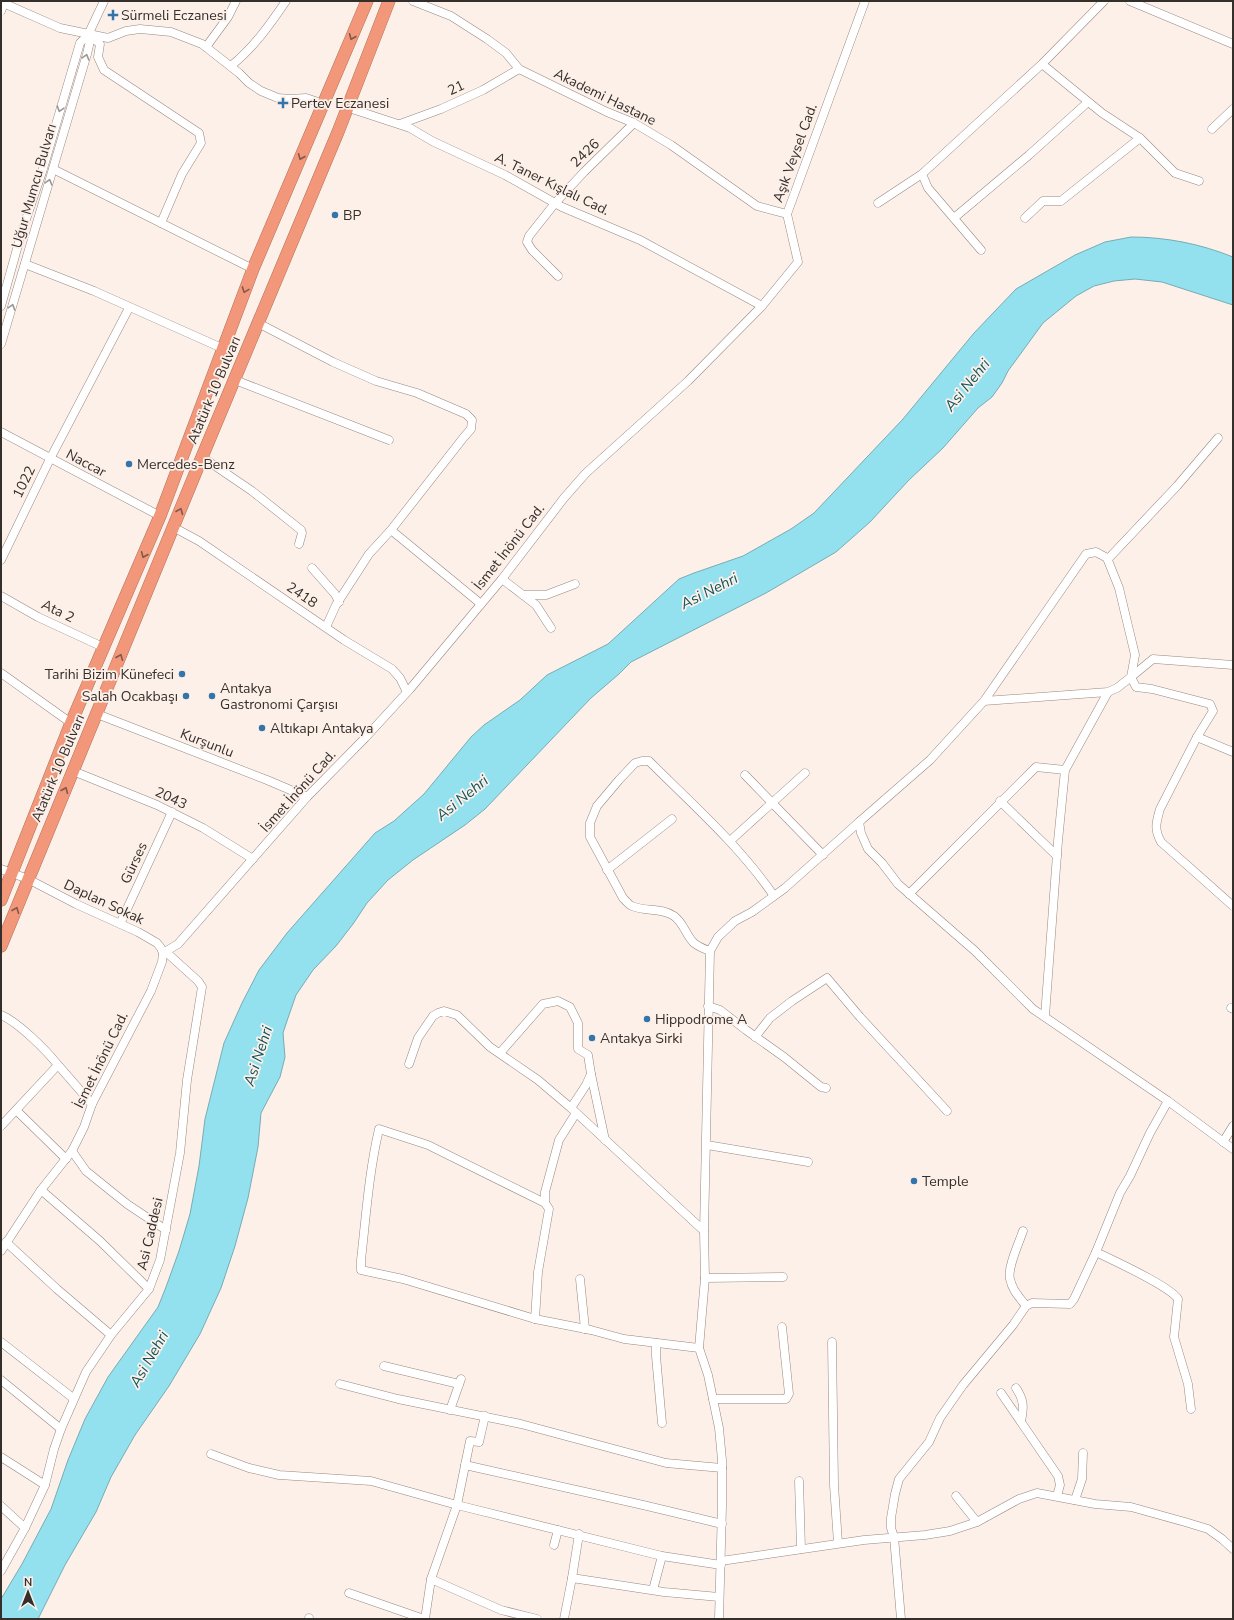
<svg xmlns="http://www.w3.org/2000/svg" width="1234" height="1620" font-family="'Nunito Sans',sans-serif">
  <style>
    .water { fill: #93e1ee; stroke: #77acb4 }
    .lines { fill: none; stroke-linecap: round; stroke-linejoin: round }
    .minor-casing { stroke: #978881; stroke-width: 9 }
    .highway-casing { stroke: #b0735e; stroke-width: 13 }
    .minor { stroke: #fff; stroke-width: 8 }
    .highway { stroke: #f29779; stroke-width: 12 }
    .oneway { stroke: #81594b }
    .oneway2 { stroke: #9a9796 }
    .poi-dot { fill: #3375ab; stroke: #fdf0e9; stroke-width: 1.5 }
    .labels { text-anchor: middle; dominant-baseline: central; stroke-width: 3.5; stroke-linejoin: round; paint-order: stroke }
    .poi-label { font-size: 14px; fill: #352f2c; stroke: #fdf0e9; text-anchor: start }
    .street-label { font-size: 14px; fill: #352f2c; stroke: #fdf0e9 }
    .water-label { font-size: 15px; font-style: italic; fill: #0f545d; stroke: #fdf0e9 }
  </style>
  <rect width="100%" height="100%" fill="#fdf0e9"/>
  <path class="water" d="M1131,237C1166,237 1201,244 1233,257V305L1162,282L1135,279L1114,281L1094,286L1076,296L1043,323L1008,371L1002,383L992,397L978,408L943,448L909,480L870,522L836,552L766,593L631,662L619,674L591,698L485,809L465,825L413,860L388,880L367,903L353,924L336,946L313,970L296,995L288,1018L283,1033L285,1057L280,1077L261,1113L258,1147L248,1198L235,1246L221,1288L200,1334L169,1386L135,1435L111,1477L96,1512L65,1565L38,1619H1V1599L22,1564L51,1509L68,1460L85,1419L108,1377L158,1307L166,1287L179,1251L190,1214L199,1166L205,1119L224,1043L242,1003L259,970L287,933L375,833L394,821L424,794L471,737L484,725L520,700L547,675L608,644L679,579L694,573L743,556L791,529L814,513L903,419L974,333L1016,289L1075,255L1105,242Z"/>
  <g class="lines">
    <defs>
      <g id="minor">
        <polyline points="413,1 451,16 487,39 506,53 519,69 607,112 634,123 671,145 757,206 787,214"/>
        <polyline points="1130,1 1233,44"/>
        <polyline points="1,2 60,28 108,38 126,31 140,29 171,32 202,44 239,73 249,83 261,91 278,98 291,99 306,98 324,104"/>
        <polyline points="1,11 4,3"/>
        <polyline points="89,35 100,44 98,57 104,70 199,133 201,143 182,174 161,223"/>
        <polyline points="206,47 228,17 236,1"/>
        <polyline points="1042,64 1102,113 1140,138 1175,173 1199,181"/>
        <path d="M231,66C254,47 269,26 286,1"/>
        <polyline points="346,107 410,128 432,141 505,175 562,207 640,240 762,306"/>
        <polyline points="400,124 441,109 483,90 519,69"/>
        <polyline points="1212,129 1233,109"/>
        <polyline points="53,169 253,269"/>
        <polyline points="878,203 922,174"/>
        <polyline points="954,218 1029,155 1088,102"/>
        <polyline points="1025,218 1043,201 1061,201 1140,138"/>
        <polyline points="981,250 928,188 922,174 1042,64 1104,1"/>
        <polyline points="25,264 94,291 224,349"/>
        <polyline points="558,276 532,250 527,242 529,236 556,202 584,172 634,123"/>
        <polyline points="1,306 22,231 42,172 80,43 88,35 104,1"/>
        <polyline points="258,323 333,362 376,381 417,393 466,414 472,420 471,429 464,437 391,530 369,554 336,605 326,627"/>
        <polyline points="1,344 87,54 90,41 88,35"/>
        <polyline points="235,380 389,440"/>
        <polyline points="1,432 160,516"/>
        <polyline points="202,457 252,491 301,530 302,533 299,544"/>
        <polyline points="173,527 199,541 344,640 392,669 400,678 407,692"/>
        <polyline points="391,530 481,604"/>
        <polyline points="1108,559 1177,486 1218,438"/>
        <polyline points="1,560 50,459 129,308"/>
        <polyline points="312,568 335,594 339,602"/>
        <polyline points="502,579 536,605 551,628"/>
        <polyline points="523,595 546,595 575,584"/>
        <polyline points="1,596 38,617 105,648"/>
        <path d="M1233,665L1153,659L1131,677L1136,687L1152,689L1210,704L1213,711L1197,737L1160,809C1156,823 1154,829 1161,842L1233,906"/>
        <polyline points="1,673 71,723"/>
        <polyline points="97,714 267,780 307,797"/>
        <polyline points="1197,737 1233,752"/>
        <polyline points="73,771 157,805 203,828 253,859"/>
        <polyline points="745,775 823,855"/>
        <polyline points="1000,801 1057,856"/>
        <polyline points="859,822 930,760 984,701 1086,554 1096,552 1107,558 1119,588 1135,655 1131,677 1117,688 1108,692 984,701"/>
        <polyline points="730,841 805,773"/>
        <polyline points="1,869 28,879 76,904 138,932 157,943 161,948 163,953 162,962 151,991 92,1104 84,1127 72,1151 41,1190 1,1251"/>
        <polyline points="607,870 672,819"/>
        <polyline points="909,894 1036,767 1065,770"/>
        <polyline points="120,924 172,812"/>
        <path d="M710,951C704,949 699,947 694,943C686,936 684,923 674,916C661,907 645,912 632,906C629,905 626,901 623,898L590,837V823L597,806L619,780L635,763L642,761H649C692,804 739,845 774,896"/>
        <polyline points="163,953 178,944 307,797 365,738 410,689 502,579 564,498 586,473 688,381 762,306 798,262 787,214 865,1"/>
        <polyline points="708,1006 720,1010 746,1030 784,1057 821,1087 826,1088"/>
        <polyline points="1231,1008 1233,1009"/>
        <path d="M1,1015C18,1022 46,1050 58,1065L1,1126"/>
        <polyline points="1045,1016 1058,841 1065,770 1108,692"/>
        <polyline points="755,1037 770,1018 792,1001 827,978 860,1017 947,1111"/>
        <polyline points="500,1053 543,1004 558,1001 570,1007 578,1023 578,1049 588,1055 591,1074 586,1085 571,1108"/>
        <polyline points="409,1064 418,1038 433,1016 438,1013 444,1011 457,1015 490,1047 538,1080 571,1108 704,1231"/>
        <polyline points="58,1065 92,1104"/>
        <polyline points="591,1074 605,1140"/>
        <polyline points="16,1110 66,1159"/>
        <polyline points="1223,1142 1233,1126"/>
        <polyline points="707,1145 808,1162"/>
        <polyline points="72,1151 86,1171 127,1204 166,1230"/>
        <polyline points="41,1190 100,1241 149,1289"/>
        <path d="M545,1203L428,1145L379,1129C369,1172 366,1216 361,1260V1270L403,1279L535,1319L591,1330L624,1339L699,1348"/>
        <path d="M1023,1231C1019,1243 1007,1268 1010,1279C1012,1290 1020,1298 1026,1306"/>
        <polyline points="6,1242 57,1289 111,1335"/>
        <path d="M1096,1252C1112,1260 1170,1286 1178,1299L1174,1337L1188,1384L1191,1409"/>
        <polyline points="705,1278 783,1277"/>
        <polyline points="580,1279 585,1329"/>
        <polyline points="535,1319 538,1272 549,1209 545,1203 545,1192 559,1140 576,1113"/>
        <polyline points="1,1342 73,1398"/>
        <polyline points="832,1342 834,1485 838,1543"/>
        <polyline points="656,1343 656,1356 662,1423"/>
        <polyline points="384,1366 459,1384"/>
        <polyline points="1,1380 61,1429"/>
        <polyline points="340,1384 398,1399 521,1424 666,1463 722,1468"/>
        <path d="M1016,1388C1024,1400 1024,1407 1021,1421"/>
        <polyline points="1001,1393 1058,1476 1060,1485 1057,1496"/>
        <polyline points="713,1399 786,1399 789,1394 782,1327"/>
        <polyline points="450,1410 461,1379"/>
        <polyline points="211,1454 249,1468 279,1475 371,1481 457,1505 662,1556 721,1565"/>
        <polyline points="1,1457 45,1485"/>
        <polyline points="465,1465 643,1505 722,1524"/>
        <polyline points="799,1481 801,1549"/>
        <polyline points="956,1496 977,1522"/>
        <polyline points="1075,1500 1082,1479 1083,1453"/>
        <polyline points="1,1506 25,1528"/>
        <polyline points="554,1545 558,1530"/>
        <polyline points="721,1561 864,1540 925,1535 950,1531 977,1522 1019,1499 1037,1493 1095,1504 1131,1507 1185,1522 1208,1529 1222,1539 1233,1549"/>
        <polyline points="1,1571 25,1528 45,1485 54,1449 61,1429 86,1372 111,1335 149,1289 160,1260 180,1153 187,1080 202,987 198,981 166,952"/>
        <polyline points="572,1578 579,1534"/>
        <polyline points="431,1579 501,1610 537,1619"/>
        <polyline points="653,1590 662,1556"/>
        <polyline points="349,1593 424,1619"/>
        <polyline points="309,1619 309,1618"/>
        <polyline points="425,1619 431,1579 457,1505 470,1441 479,1442 485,1416"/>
        <polyline points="564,1619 572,1578 664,1592 719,1597"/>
        <polyline points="719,1619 722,1506 722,1460 719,1428 708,1375 699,1348 705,1278 704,1231 710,951 718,937 735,921 752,912 785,888 859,822 861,833 868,849 882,863 898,884 975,951 1033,1009 1168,1101 1233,1149"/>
        <polyline points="901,1619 894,1537 891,1528 891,1518 895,1494 899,1479 929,1442 940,1418 963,1385 1013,1325 1026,1306 1032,1303 1070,1304 1074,1299 1096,1252 1120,1193 1130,1176 1150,1133 1168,1101"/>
      </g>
      <g id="highway">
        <polyline points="1,900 71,723 160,516 253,269 367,1"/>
        <polyline points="1,946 202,457 338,132 389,1"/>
      </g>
    </defs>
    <use href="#minor" class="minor-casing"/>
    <use href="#highway" class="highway-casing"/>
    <use href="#minor" class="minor"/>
    <use href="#highway" class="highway"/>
  </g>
  <defs><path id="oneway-chevron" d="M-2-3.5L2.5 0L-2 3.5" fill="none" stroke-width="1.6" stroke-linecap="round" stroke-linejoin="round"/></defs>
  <g class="oneway">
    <use href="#oneway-chevron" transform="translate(352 37) rotate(113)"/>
    <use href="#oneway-chevron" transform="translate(301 157) rotate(113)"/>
    <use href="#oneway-chevron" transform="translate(245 290) rotate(110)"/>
    <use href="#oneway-chevron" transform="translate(180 511) rotate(-68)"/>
    <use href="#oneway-chevron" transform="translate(144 555) rotate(113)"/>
    <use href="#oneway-chevron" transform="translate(120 657) rotate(-68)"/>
    <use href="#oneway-chevron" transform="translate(65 790) rotate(-67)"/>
    <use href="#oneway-chevron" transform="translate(16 910) rotate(-68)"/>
  </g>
  <g class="oneway2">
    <use href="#oneway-chevron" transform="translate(86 57) rotate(-74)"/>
    <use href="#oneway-chevron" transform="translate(60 109) rotate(107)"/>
    <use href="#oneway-chevron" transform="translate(49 182) rotate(-74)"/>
    <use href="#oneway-chevron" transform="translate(12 307) rotate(-73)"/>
  </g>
  <g class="poi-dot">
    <path d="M111 9h4v4h4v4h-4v4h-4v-4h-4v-4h4z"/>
    <path d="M281 97h4v4h4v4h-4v4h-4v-4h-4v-4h4z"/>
    <circle cx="335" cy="215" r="4"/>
    <circle cx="129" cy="464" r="4"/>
    <circle cx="182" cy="674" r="4"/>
    <circle cx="186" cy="696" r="4"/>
    <circle cx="212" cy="696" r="4"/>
    <circle cx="262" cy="728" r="4"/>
    <circle cx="647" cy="1019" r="4"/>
    <circle cx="592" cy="1038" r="4"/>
    <circle cx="914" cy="1181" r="4"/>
  </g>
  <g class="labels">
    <g class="poi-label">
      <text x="121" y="15">Sürmeli Eczanesi</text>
      <text x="291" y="103">Pertev Eczanesi</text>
      <text x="343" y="215">BP</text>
      <text x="137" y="464">Mercedes-Benz</text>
      <text x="174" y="674" text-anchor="end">Tarihi Bizim Künefeci</text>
      <text x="220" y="688">Antakya<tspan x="220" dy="16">Gastronomi Çarşısı</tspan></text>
      <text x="178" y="696" text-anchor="end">Salah Ocakbaşı</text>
      <text x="270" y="728">Altıkapı Antakya</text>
      <text x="655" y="1019">Hippodrome A</text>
      <text x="600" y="1038">Antakya Sirki</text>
      <text x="922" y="1181">Temple</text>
    </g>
    <g class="street-label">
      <text transform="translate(456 88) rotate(-24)">21</text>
      <text transform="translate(605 97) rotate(26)">Akademi Hastane</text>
      <text transform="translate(585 153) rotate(-44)">2426</text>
      <text transform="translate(795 153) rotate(-70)">Aşık Veysel Cad.</text>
      <text transform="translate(552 184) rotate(26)">A. Taner Kışlalı Cad.</text>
      <text transform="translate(34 186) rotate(-74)">Uğur Mumcu Bulvarı</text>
      <text transform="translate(214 390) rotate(-67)">Atatürk 10 Bulvarı</text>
      <text transform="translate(86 463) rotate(28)">Naccar</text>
      <text transform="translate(24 482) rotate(-64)">1022</text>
      <text transform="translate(509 547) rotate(-52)">İsmet İnönü Cad.</text>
      <text transform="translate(302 595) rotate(34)">2418</text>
      <text transform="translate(58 611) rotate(26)">Ata 2</text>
      <text transform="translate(207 743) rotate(21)">Kurşunlu</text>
      <text transform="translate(58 768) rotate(-67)">Atatürk 10 Bulvarı</text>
      <text transform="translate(298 791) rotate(-48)">İsmet İnönü Cad.</text>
      <text transform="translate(171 798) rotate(25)">2043</text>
      <text transform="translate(134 863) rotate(-65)">Gürses</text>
      <text transform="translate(104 902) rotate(25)">Daplan Sokak</text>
      <text transform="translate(101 1060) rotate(-64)">İsmet İnönü Cad.</text>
      <text transform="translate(150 1234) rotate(-77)">Asi Caddesi</text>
    </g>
    <g class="water-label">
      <text transform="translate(967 385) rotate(-51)">Asi Nehri</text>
      <text transform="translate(709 591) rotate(-27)">Asi Nehri</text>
      <text transform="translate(462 798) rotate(-39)">Asi Nehri</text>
      <text transform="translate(258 1056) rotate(-72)">Asi Nehri</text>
      <text transform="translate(149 1359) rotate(-60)">Asi Nehri</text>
    </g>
  </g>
  <rect width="1234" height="1620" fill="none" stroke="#352f2c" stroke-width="4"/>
  <g transform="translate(28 1592)" stroke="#fdf0e9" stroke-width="3" paint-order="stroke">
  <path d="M0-3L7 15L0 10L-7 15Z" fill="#352f2c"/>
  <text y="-6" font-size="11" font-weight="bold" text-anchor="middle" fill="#352f2c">N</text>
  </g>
</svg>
